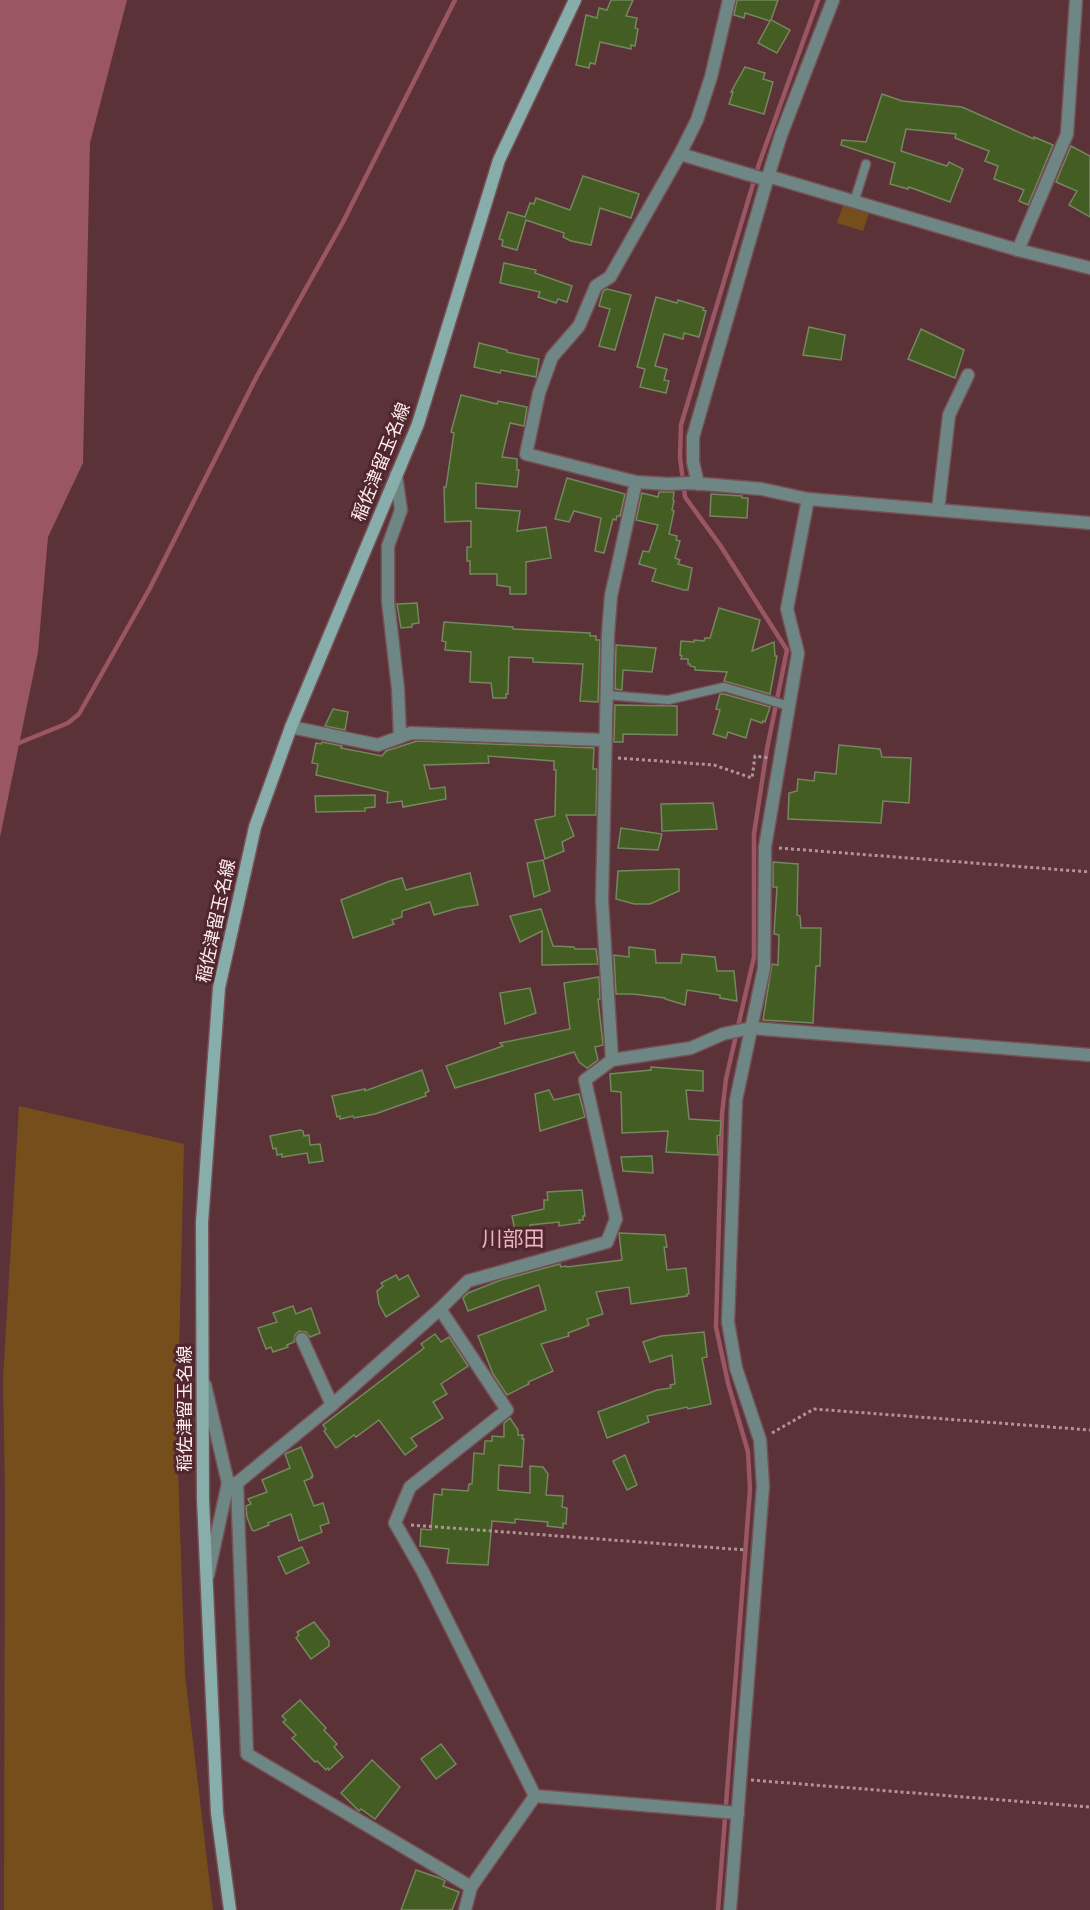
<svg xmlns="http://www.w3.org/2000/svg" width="1090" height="1910" font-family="Helvetica,'Noto Sans JP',sans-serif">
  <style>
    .green { fill: #764e1b }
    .water { fill: #9a5662 }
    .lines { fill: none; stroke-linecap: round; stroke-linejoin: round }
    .stream { stroke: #9a5662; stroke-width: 4.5 }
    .building { fill: #445d22; stroke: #74875f; stroke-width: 1.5 }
    .service-casing { stroke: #765056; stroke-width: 11 }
    .minor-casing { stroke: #765056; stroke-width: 15 }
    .secondary-casing { stroke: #765056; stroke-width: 15 }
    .path { stroke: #b09498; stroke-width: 3; stroke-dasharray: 3 3; stroke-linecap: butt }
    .service { stroke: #6f8784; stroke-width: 8 }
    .minor { stroke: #6f8784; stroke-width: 12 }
    .secondary { stroke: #87aeaa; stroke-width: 12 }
    .labels { text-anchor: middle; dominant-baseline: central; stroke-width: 6; stroke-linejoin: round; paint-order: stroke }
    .street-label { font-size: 18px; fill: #fdecee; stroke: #51272f }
    .quarter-label { font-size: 21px; fill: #e9b4bc; stroke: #51272f }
  </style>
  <rect width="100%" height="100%" fill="#5c3239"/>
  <g class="green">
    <polygon points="844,202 870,210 863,231 837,223"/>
    <polygon points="19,1106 184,1144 177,1440 185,1675 213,1910 4,1910 5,1492 3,1380"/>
  </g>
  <polygon class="water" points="0,0 127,0 90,143 83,463 48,537 38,652 0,837"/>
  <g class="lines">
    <g class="stream">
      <polyline points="14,745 68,723 79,714 150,588 257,376 343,222 455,0"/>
      <polyline points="718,1910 750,1489 748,1452 728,1383 716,1327 722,1114 726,1079 754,957 754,834 767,749 787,650 720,545 685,497 680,457 681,425 759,164 818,0"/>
    </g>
  </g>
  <g class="building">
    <polygon points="611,0 633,0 626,16 637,18 635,28 638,29 635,46 631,45 631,49 600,42 595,64 590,63 589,68 576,65 586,15 597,18 599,8 607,10"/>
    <polygon points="737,0 778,0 771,20 790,30 777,53 758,43 770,21 745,13 744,18 734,15"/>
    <polygon points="745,67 765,73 763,79 773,82 764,114 729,104 733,92 731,92"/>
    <polygon points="882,94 902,101 962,107 1034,139 1034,137 1053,145 1028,205 1019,201 1024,190 994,179 998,166 985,161 989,151 955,138 956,134 906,129 901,151 947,166 949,162 963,169 950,202 909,187 908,189 890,184 895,163 841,145 842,140 866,142"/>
    <polygon points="1071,146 1090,156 1090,217 1069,205 1077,191 1056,182"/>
    <polygon points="583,176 639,194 631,218 600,208 591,245 571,241 563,237 564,233 526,220 517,250 502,246 503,240 499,239 508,212 525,217 530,203 534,204 536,198 570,210"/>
    <polygon points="504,263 536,270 535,273 572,286 567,302 558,299 556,303 538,297 540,292 500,283"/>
    <polygon points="607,289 631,295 615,350 599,346 610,309 599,306 603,291"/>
    <polygon points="656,297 677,303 678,300 704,308 703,310 706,311 699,337 684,333 683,339 664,334 655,366 667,369 664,380 669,381 666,393 640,387 645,369 637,367"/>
    <polygon points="809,327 845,335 841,360 803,355"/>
    <polygon points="921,329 964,350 955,378 908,359"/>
    <polygon points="479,343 507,350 507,352 539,359 536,377 501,370 500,373 474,367"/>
    <polygon points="461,395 497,404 498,401 527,407 524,426 510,423 502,457 517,459 517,470 519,470 517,487 476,483 476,508 520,511 517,531 546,527 551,558 526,562 526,594 510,594 510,587 497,585 497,574 470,574 470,561 467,561 467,547 471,547 471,521 445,522 444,487 446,487 454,433 451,432"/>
    <polygon points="567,478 625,494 620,516 617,516 616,520 613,519 604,553 595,551 601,518 574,511 569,522 555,519"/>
    <polygon points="659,492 674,492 673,500 674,501 672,510 674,511 669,534 677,536 676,540 680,541 675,558 680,560 678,564 692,568 688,590 684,590 652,581 656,569 639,564 643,551 649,552 658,525 636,520 642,493 658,497"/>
    <polygon points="711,494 742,496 742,498 748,498 747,518 710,516"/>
    <polygon points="417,603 419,623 412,624 412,627 401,628 397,604"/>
    <polygon points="719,608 760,620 752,651 774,642 775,656 777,656 770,694 724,681 727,672 695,670 695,667 690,666 690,664 688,664 688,659 681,659 682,656 680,655 681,641 694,642 694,640 704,641 705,638 710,638"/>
    <polygon points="444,622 513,627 513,629 590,633 590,636 596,636 596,640 600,640 598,702 580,701 583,664 533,662 533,658 509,657 508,694 506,694 506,698 493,698 491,683 470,682 471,652 445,650 446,642 442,641"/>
    <polygon points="616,645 656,648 652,672 623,670 622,690 615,689"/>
    <polygon points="720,694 724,694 770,707 765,722 763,721 762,723 751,719 746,738 728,732 726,738 713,734 720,710 716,709"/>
    <polygon points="615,705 677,706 677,735 623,734 623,742 614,742"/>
    <polygon points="333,709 348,712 345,730 325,726"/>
    <polygon points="417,741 594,748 593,769 597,769 596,815 566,815 574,836 562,842 564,851 545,859 535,820 555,816 556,770 554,770 554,761 488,756 489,763 424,765 430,789 445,787 446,799 403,807 402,801 387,803 388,792 316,775 318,764 312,763 316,743 321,744 322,742 342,746 341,748 382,756 386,751"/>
    <polygon points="839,745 880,749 882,757 911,758 909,803 883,801 881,823 788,819 789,793 797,791 798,779 814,781 815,772 836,774"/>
    <polygon points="375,795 375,807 365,808 365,811 316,812 315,796"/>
    <polygon points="713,803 717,829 662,831 661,804"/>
    <polygon points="621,828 662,834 658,850 618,848"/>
    <polygon points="543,860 550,891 534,897 527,863"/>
    <polygon points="773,862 798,864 797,915 800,916 801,928 821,928 820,966 816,966 813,1023 763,1020 772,964 778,965 779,935 774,934 777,887 773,887"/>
    <polygon points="679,869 679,891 650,904 634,904 616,899 618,871"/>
    <polygon points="470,873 478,905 458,908 434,915 430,902 402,911 402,917 392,920 394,924 353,938 341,900 390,881 402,878 406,890"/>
    <polygon points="541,909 553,946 574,947 575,949 596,949 598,964 542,965 542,931 520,942 510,916"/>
    <polygon points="629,947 655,950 656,963 681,963 682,954 715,957 717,971 734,971 737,1001 720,998 720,995 687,990 685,1005 665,999 665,998 633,994 616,994 614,955 629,957"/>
    <polygon points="599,977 600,999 598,999 603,1045 595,1047 598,1060 587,1068 579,1062 574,1052 455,1088 446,1066 503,1046 500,1043 570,1029 564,983"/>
    <polygon points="530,988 536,1013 505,1024 500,993"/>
    <polygon points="651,1067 703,1071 703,1091 686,1090 689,1119 721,1121 720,1135 717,1136 718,1155 666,1152 668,1131 622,1133 621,1092 611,1091 610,1074 651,1070"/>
    <polygon points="422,1070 429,1091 425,1093 426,1096 375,1114 354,1118 353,1116 340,1119 340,1116 337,1117 332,1096 365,1089 365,1091"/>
    <polygon points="549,1090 554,1100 579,1094 585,1117 540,1131 535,1094"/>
    <polygon points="300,1130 303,1131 304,1136 309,1135 310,1145 320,1144 323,1161 309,1163 307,1153 282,1157 282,1154 277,1155 276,1148 273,1149 270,1136"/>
    <polygon points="652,1156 653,1173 623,1171 621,1157"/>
    <polygon points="582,1190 585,1216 583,1216 583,1220 579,1220 580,1223 559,1226 559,1222 530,1225 531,1231 516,1235 512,1216 544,1209 544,1200 548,1200 547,1192"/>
    <polygon points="619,1233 665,1235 667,1247 664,1247 667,1270 686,1268 689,1294 687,1294 687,1296 631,1304 629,1287 596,1292 603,1314 587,1319 589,1325 568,1333 569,1336 541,1344 553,1371 528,1382 529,1384 507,1395 493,1374 478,1336 546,1310 539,1285 468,1311 463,1298 468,1293 501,1280 560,1264 561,1267 566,1266 567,1267 622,1260"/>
    <polygon points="396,1275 399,1280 408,1275 419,1296 386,1317 379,1304 377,1291 383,1286 381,1283"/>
    <polygon points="293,1306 296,1314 311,1308 320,1333 310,1337 306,1332 299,1331 295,1335 294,1342 287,1345 288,1347 273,1352 271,1347 266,1349 258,1328 277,1322 273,1313"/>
    <polygon points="704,1332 707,1357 702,1358 711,1404 688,1409 687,1407 647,1416 649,1422 607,1438 598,1412 657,1390 671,1388 670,1385 675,1384 672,1355 650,1362 643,1342 661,1336"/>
    <polygon points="435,1334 441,1342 449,1337 468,1366 441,1384 447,1394 433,1402 443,1418 411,1438 417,1446 405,1455 379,1420 356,1437 354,1435 336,1448 324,1431 326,1429 323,1425 424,1348 421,1344"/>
    <polygon points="510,1418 518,1430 518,1435 523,1435 522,1439 524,1439 522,1467 499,1465 498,1490 530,1493 530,1466 543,1467 548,1474 546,1495 563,1496 562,1507 567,1508 566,1524 563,1523 563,1528 547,1526 548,1522 515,1519 515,1523 492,1521 488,1565 447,1563 449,1549 420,1546 421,1529 431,1530 434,1494 442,1495 442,1489 468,1491 469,1484 472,1484 474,1453 484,1454 485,1441 492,1441 492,1436 504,1437 504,1423"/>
    <polygon points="301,1447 313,1476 311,1477 312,1478 304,1481 314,1506 323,1503 329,1523 320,1526 322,1532 299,1541 291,1514 268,1523 269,1525 254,1531 252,1530 247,1517 246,1506 251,1504 248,1499 267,1492 262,1480 290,1468 285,1454"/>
    <polygon points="625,1455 637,1485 627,1490 613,1461"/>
    <polygon points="302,1547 309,1563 286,1574 278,1557"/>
    <polygon points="314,1622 329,1641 329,1646 311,1659 296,1638 299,1635 297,1632"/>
    <polygon points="300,1700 326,1728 324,1730 337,1744 334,1747 343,1757 329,1770 328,1768 326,1770 317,1761 315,1762 292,1738 296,1735 283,1722 286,1720 282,1716"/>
    <polygon points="441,1744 456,1764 436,1779 421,1759"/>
    <polygon points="372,1760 400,1787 375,1819 361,1809 359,1811 341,1793"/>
    <polygon points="416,1870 442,1879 445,1881 443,1886 459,1892 452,1910 401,1910"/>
  </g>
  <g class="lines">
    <defs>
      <g id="service">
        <polyline points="854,202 866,164"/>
        <polyline points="606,695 668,700 724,687 789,706"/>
      </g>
      <g id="minor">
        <polyline points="729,0 711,77 697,120 680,154 610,277 596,286 579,326 552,357 539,393 526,454 636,482 668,484 692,483 762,489 808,499 1090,523"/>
        <polyline points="680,154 767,180"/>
        <polyline points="768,176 1018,250 1090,268"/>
        <polyline points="1018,250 1067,134 1076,0"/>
        <polyline points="396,475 401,510 388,546 388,601 398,689 400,737"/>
        <polyline points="698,484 693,462 693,437 767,180 781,135 833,0"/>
        <polyline points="938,510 949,415 968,375"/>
        <polyline points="291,727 378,745 411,733 605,740"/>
        <polyline points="612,1060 602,900 608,634 611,596 636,482"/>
        <polyline points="440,1309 507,1410 410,1487 395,1523 422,1570 535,1796"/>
        <polyline points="302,1339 332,1405"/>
        <polyline points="205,1385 228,1483"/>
        <polyline points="237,1483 247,1754 471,1887"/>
        <polyline points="208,1575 228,1483 237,1483 332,1405 440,1309 468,1281 607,1242 616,1219 585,1080 612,1060 691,1048 723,1034 751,1028 1090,1055"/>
        <polyline points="535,1796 738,1813"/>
        <polyline points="465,1910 471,1887 535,1796"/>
        <polyline points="730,1910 763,1486 760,1440 736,1368 728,1322 736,1100 764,968 765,847 798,653 787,609 808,499"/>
      </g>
      <polyline id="secondary" points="230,1910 217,1813 203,1499 202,1222 219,988 255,827 291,727 418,424 499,160 575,0"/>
    </defs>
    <use href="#service" class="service-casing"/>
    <use href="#minor" class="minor-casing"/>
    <use href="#secondary" class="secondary-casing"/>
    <g class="path">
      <polyline points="618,758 714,765 752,778 755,756 769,758"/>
      <polyline points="779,848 1090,872"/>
      <polyline points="772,1433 814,1409 1090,1430"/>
      <polyline points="411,1525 746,1550"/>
      <polyline points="751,1780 1090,1807"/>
    </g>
    <use href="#service" class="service"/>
    <use href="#minor" class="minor"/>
    <use href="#secondary" class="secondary"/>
  </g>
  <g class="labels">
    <g class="street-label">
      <text transform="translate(381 462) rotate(-68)">稲佐津留玉名線</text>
      <text transform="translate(216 921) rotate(-78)">稲佐津留玉名線</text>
      <text transform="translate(185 1409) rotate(-90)">稲佐津留玉名線</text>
    </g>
    <g class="quarter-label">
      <text x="513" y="1238">川部田</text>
    </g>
  </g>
</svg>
